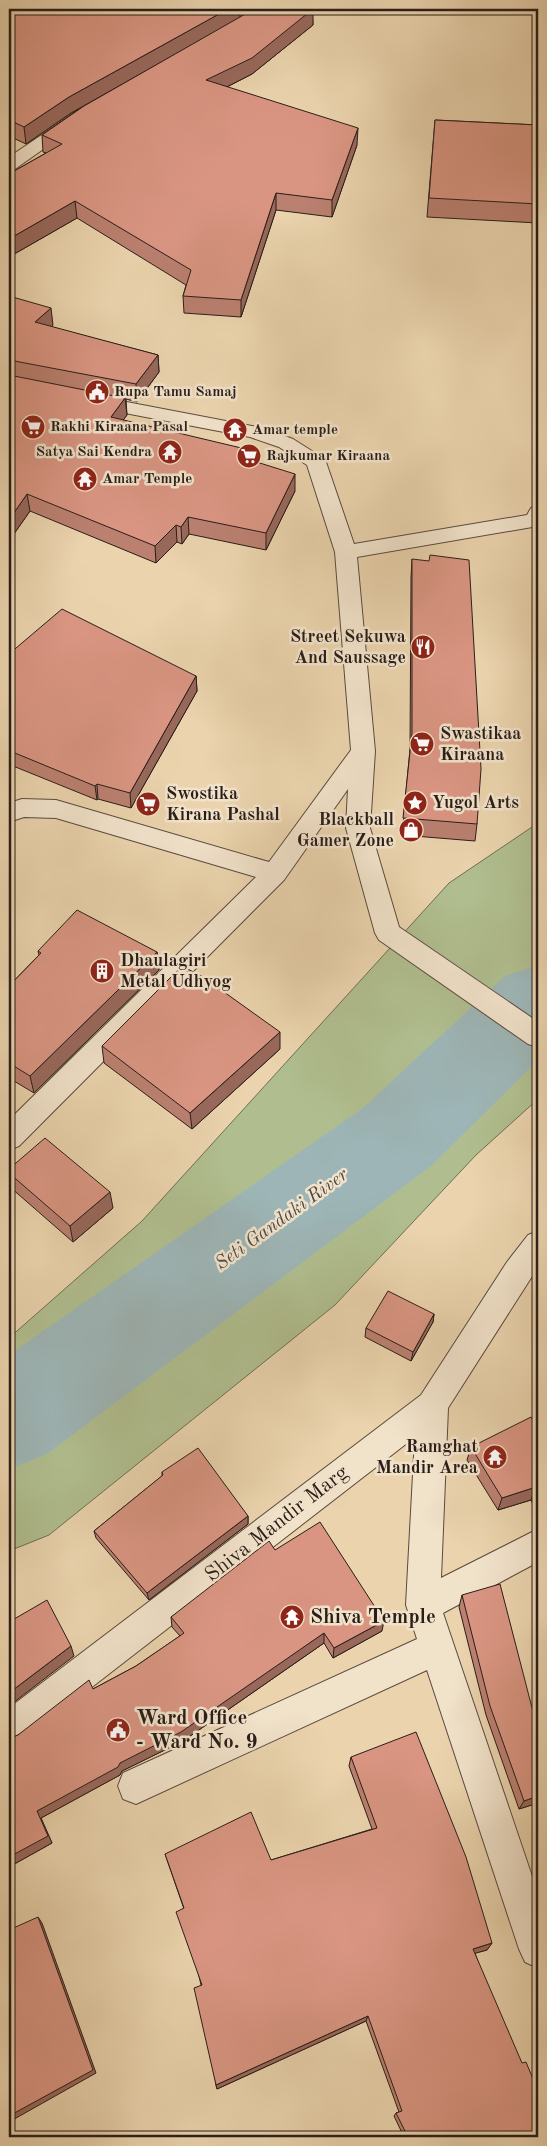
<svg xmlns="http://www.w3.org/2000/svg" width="547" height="2146" font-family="'Old Standard TT',serif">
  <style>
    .green { fill: #b0be8f; stroke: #6c6e54 }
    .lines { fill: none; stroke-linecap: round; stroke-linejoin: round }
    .river { fill: #9db5b6; fill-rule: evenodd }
    .minor-casing { stroke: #594a3e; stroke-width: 2 }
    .minor { fill: #f1e2ca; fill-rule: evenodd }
    .wall { fill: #bb8070; stroke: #291d19 }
    .shaded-wall { fill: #98685b; stroke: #291d19 }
    .building { fill: #d99582; stroke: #291d19 }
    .labels { text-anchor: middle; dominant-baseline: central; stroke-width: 5; stroke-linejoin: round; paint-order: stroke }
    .far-poi-label { font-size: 15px; font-weight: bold; fill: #291d19; stroke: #f1e2ca; text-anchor: start }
    .poi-label { font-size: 18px; font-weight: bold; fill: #291d19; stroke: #f1e2ca; text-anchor: start }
    .water-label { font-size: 19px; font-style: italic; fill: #4c4b48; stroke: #f1e2ca }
    .near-street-label { font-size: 21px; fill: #291d19; stroke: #f1e2ca }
    .near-poi-label { font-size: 21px; font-weight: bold; fill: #291d19; stroke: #f1e2ca; text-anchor: start }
  </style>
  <rect width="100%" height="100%" fill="#ead3ad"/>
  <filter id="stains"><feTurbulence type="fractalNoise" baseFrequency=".004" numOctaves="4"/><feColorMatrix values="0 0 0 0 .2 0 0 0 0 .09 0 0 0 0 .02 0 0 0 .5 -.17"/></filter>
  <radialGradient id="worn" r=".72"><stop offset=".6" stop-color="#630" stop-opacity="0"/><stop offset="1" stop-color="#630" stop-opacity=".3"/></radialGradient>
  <polygon class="green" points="538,823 538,1099 476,1155 335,1305 49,1535 9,1551 9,1338 142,1221 449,883"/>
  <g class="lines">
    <polygon class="river" points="538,965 538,1060 431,1166 47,1454 9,1469 9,1355 363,1108 505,976"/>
    <defs>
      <g id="minor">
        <polygon points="73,116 79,118 81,121 79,124 15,169 9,170 9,157 67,118"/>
        <polygon points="90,395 262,428 293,439 323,458 326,462 354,544 527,515 531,508 538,506 538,526 357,557 375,751 370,828 399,927 538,1022 538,1047 528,1044 379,940 375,933 346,828 348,789 284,880 19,1146 9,1150 9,1120 256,877 56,818 24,817 9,822 9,803 22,799 56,800 269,862 351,750 335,552 307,465 279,447 250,437 83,405 80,401 83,397"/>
        <polygon points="538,1231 538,1267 448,1408 441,1578 538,1529 538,1562 443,1613 538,1894 538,1968 525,1962 519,1949 427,1670 136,1804 123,1799 118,1786 123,1773 417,1639 406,1605 415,1437 21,1742 9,1747 9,1708 421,1395 507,1262 528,1235"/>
      </g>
    </defs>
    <use href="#minor" class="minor-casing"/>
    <use href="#minor" class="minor"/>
  </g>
  <g class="wall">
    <polygon points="18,9 312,9 313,25 252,74 227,87 357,145 332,217 276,210 241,317 184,313 183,296 186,285 77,218 9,257 9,174 46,153 43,152 42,135 80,108 71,113 26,144 9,136 9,13"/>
    <polygon points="435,120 538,125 538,223 427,217"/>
    <polygon points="9,296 53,325 51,327 158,355 159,372 137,402 126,399 127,415 123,420 254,461 295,491 266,550 189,534 182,544 177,542 156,563 30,511 9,541"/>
    <polygon points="412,559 477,824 475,841 402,835 410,749 411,577"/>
    <polygon points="9,654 196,676 197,691 131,808 98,799 97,800 13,766 9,769"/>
    <polygon points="38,951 157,952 159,970 34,1093 9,1078 9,986 39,955"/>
    <polygon points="102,1046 280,1049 192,1129 104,1063"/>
    <polygon points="9,1169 113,1208 73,1242 10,1187 9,1181"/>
    <polygon points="434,1314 433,1322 411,1361 365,1337 366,1328"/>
    <polygon points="538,1429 538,1505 534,1507 531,1500 498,1510 467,1460 471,1447"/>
    <polygon points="162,1472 248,1516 248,1524 149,1600 96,1538 94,1531 162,1476"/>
    <polygon points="275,1550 382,1631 333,1658 324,1643 183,1741 122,1771 120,1775 41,1818 52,1843 9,1867 9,1739 18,1735 93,1689 136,1666 180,1636 172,1627 171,1617"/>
    <polygon points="462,1595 538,1803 519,1809 486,1715 459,1607"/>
    <polygon points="351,1757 492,1943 487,1950 475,1953 538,2137 404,2137 394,2116 396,2113 399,2112 366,2021 217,2089 216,2085 201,1985 184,1909 165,1854 271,1860 372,1829 349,1766"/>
  </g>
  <g class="shaded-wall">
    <polygon points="228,9 240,9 240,18 71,113 26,144 24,127 69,97"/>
    <polygon points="313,9 313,25 252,74 207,97 206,80"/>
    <polygon points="358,128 357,145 332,217 332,200"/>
    <polygon points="276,193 276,210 241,317 241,300"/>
    <polygon points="75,201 77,218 9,257 9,239"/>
    <polygon points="51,308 53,325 38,340 35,322"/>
    <polygon points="158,355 159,372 137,402 136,384"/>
    <polygon points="125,398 127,415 112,435 111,417"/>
    <polygon points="254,451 254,469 250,460"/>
    <polygon points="295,474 295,491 266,550 266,533"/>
    <polygon points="27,494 30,511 9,541 9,520"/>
    <polygon points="188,517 189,534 182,544 181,527"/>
    <polygon points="176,525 177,542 156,563 155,546"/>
    <polygon points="196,676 197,691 131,808 130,793"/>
    <polygon points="10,751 13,766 9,769 9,752"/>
    <polygon points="97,784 98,799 97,800 95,786"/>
    <polygon points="157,952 159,970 34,1093 30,1076"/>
    <polygon points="280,1032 280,1049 192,1129 190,1113"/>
    <polygon points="110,1192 113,1208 73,1242 70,1226"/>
    <polygon points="434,1314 433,1322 411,1361 413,1352"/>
    <polygon points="536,1487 531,1500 498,1510 502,1498"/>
    <polygon points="538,1495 538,1505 534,1507"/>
    <polygon points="248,1516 248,1524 149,1600 147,1593"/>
    <polygon points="384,1621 382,1631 333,1658 334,1648"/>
    <polygon points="324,1633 324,1643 183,1741 122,1771 120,1775 41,1818 52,1843 9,1867 9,1857 37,1811 120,1763"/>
    <polygon points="71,1646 74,1656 9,1706 9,1693"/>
    <polygon points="538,1796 538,1803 519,1809 524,1801"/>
    <polygon points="38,1917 42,1923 96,2073 9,2122 9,2116"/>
    <polygon points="492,1943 487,1950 469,1955 473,1949"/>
    <polygon points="368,2016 366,2021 217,2089 216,2085"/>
    <polygon points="9,2128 12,2137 9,2137"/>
  </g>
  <g class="building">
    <polygon points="18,9 228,9 69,97 24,127 9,120 9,13"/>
    <polygon points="251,9 313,9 252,58 206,80 358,128 332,200 276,193 241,300 183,296 191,270 75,201 9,239 9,174 62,144 42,135 84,106 247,13"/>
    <polygon points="435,120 538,125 538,204 429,198"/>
    <polygon points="9,296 51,308 35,322 158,355 136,384 9,360"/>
    <polygon points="9,375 125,398 111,417 254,451 250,460 295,474 266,533 188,517 181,527 176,525 155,546 27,494 9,520"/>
    <polygon points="430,555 469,560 481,769 477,824 403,818 412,733 412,559 429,561"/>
    <polygon points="62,609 196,676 130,793 97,784 95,786 10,751 9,752 9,654"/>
    <polygon points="77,910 157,952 30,1076 9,1063 9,986 41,953 38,951"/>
    <polygon points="182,966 203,977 280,1032 190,1113 102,1046"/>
    <polygon points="45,1138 110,1192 70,1226 9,1173 9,1169"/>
    <polygon points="388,1291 434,1314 413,1352 366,1328"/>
    <polygon points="531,1417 538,1429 538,1495 536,1487 502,1498 471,1447"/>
    <polygon points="198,1448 248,1516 147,1593 94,1531 163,1475 162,1472"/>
    <polygon points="320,1522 384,1621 334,1648 324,1633 181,1732 120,1763 118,1767 37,1811 48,1836 9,1857 9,1739 18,1735 89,1680 93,1689 136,1666 184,1633 171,1617 269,1541 275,1550"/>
    <polygon points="500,1584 538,1731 538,1796 524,1801 490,1706 462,1595"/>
    <polygon points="47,1600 71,1646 9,1693 9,1622"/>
    <polygon points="416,1732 466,1857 492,1943 473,1949 522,2063 526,2062 538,2091 538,2137 408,2137 396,2113 402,2111 368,2016 216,2085 194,1988 202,1985 176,1912 184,1908 165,1854 251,1812 271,1860 377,1828 351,1757"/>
    <polygon points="38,1917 93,2070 9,2116 9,1930"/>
  </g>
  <defs>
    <symbol id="civic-disc" viewBox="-11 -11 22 22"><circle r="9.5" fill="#8f2418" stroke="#f1e2ca"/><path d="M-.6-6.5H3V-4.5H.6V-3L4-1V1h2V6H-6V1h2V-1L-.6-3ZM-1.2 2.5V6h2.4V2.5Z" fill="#fff"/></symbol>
    <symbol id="supermarket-disc" viewBox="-11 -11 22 22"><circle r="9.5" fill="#8f2418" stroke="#f1e2ca"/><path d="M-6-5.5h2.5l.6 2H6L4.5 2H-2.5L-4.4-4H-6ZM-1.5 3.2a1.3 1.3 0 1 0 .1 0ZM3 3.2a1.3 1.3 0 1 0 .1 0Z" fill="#fff"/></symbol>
    <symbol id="temple-disc" viewBox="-11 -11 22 22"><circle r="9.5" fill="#8f2418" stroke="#f1e2ca"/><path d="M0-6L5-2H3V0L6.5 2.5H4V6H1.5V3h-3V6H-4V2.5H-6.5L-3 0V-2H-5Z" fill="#fff"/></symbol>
    <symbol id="restaurant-disc" viewBox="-11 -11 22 22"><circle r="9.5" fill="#8f2418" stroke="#f1e2ca"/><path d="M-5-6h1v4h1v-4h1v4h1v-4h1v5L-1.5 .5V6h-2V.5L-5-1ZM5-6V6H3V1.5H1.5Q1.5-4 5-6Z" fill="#fff"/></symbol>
    <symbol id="sight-disc" viewBox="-11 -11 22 22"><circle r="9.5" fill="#8f2418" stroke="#f1e2ca"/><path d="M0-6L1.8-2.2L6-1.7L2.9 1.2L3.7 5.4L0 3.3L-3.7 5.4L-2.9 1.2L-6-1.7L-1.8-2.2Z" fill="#fff"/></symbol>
    <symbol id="shop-disc" viewBox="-11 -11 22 22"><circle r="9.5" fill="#8f2418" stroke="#f1e2ca"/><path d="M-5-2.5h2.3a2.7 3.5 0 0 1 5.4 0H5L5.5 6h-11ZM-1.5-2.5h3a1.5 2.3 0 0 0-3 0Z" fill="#fff"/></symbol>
    <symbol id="building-disc" viewBox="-11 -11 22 22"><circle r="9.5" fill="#8f2418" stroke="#f1e2ca"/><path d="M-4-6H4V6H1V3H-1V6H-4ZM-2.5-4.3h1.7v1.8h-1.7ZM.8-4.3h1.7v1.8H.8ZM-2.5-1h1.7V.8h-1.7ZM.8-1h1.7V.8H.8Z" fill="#fff"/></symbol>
  </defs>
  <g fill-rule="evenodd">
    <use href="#civic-disc" x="83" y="378" width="28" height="28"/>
    <use href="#supermarket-disc" x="19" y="413" width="28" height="28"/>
    <use href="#temple-disc" x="221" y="416" width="28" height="28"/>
    <use href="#temple-disc" x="156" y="438" width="28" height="28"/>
    <use href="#supermarket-disc" x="235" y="442" width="28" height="28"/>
    <use href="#temple-disc" x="71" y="465" width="28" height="28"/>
    <use href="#restaurant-disc" x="409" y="633" width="28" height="28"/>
    <use href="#supermarket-disc" x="408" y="730" width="28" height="28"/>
    <use href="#sight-disc" x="401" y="789" width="28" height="28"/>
    <use href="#supermarket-disc" x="134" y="790" width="28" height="28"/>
    <use href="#shop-disc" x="397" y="816" width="28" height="28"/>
    <use href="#building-disc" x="88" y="957" width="28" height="28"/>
    <use href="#temple-disc" x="481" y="1443" width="28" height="28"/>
    <use href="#temple-disc" x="278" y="1603" width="28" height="28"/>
    <use href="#civic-disc" x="104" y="1716" width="28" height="28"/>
  </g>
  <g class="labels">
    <g class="far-poi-label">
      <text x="114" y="392">Rupa Tamu Samaj</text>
      <text x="50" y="427">Rakhi Kiraana Pasal</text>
      <text x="252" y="430">Amar temple</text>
      <text x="152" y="452" text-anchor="end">Satya Sai Kendra</text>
      <text x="266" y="456">Rajkumar Kiraana</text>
      <text x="102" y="479">Amar Temple</text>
    </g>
    <g class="poi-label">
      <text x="406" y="637" text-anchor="end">Street Sekuwa<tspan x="406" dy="21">And Saussage</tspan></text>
      <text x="440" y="734">Swastikaa<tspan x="440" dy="21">Kiraana</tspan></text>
      <text x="166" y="794">Swostika<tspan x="166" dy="21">Kirana Pashal</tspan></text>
      <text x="432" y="803">Yugol Arts</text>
      <text x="394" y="820" text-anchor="end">Blackball<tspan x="394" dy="21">Gamer Zone</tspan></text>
      <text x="120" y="961">Dhaulagiri<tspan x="120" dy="21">Metal Udhyog</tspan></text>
      <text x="478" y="1447" text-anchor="end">Ramghat<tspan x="478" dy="21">Mandir Area</tspan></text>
    </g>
    <g class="water-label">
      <text transform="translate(282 1220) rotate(-36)">Seti Gandaki River</text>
    </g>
    <g class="near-street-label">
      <text transform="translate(277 1524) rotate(-38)">Shiva Mandir Marg</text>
    </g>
    <g class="near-poi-label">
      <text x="310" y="1617">Shiva Temple</text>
      <text x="136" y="1718">Ward Office<tspan x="136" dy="24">- Ward No. 9</tspan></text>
    </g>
  </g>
  <rect width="547" height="2146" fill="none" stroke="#ead3ad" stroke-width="30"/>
  <rect x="10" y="10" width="527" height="2126" fill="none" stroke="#291d19" stroke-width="2.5"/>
  <rect x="15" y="15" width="517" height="2116" fill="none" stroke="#291d19"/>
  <rect width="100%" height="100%" filter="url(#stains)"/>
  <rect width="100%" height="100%" fill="url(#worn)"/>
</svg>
